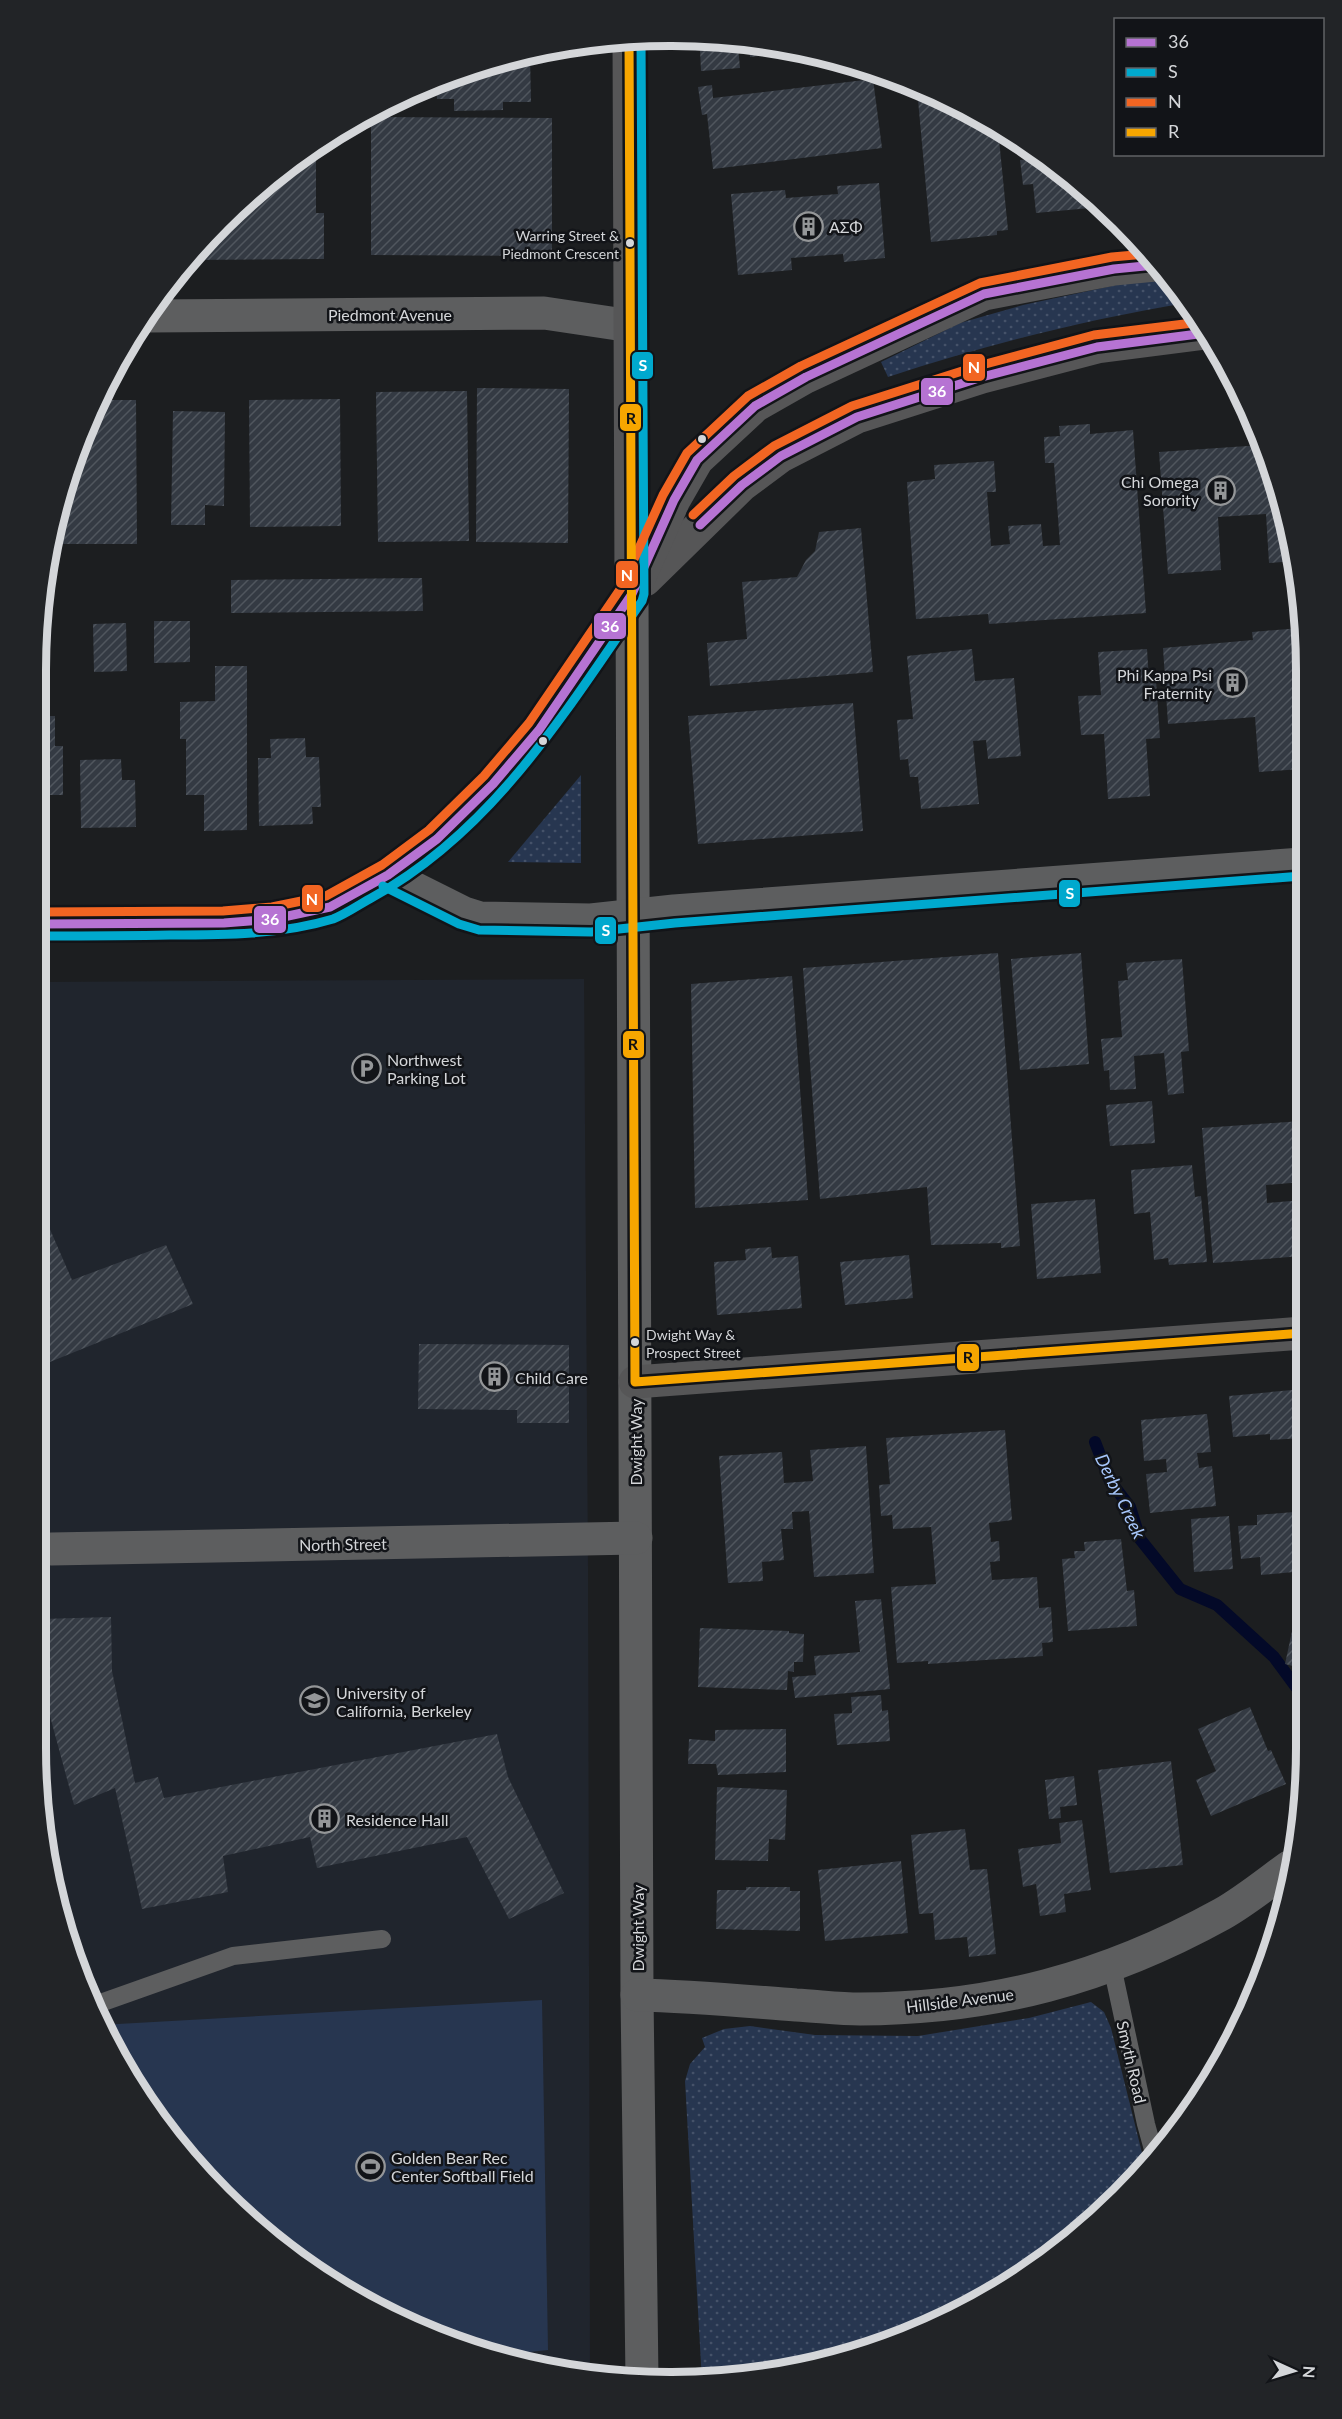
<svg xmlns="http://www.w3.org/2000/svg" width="1342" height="2419" font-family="Lato,sans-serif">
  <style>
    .built { fill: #20252d }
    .green { fill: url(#green-dots) }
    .pitch { fill: #273650 }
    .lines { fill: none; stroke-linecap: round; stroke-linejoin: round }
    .stream { stroke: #030928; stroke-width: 12 }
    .building { fill: url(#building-hatch) }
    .lane { stroke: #5d5e5f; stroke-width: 18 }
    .street { stroke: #5d5e5f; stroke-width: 33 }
    .secondary { stroke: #565657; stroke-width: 33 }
    .bus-1-casing { stroke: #121418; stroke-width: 14 }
    .bus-2-casing { stroke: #121418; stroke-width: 14 }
    .bus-3-casing { stroke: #121418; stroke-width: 14 }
    .bus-4-casing { stroke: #121418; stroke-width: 14 }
    .bus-1 { stroke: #b673d3; stroke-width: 9 }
    .bus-2 { stroke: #00a9ce; stroke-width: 9 }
    .bus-3 { stroke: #f26522; stroke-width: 9 }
    .bus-4 { stroke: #f7a600; stroke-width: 9 }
    .bus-dot { fill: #d4d6d9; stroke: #121418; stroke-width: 2 }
    .labels { text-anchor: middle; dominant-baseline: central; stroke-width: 5; stroke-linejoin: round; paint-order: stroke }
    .bus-label { font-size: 14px; fill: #d4d6d9; stroke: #121418; text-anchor: end }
    .poi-label { font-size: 16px; fill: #d4d6d9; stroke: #121418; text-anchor: start }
    .street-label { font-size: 16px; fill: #d4d6d9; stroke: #121418 }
    .water-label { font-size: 18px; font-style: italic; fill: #a6c6fb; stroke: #121418 }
    .rim { fill: none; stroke: #d4d6d9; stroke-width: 8 }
    .line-badge { stroke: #121418; stroke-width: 2 }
    .badge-label { font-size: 16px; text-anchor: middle; font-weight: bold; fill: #fff }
    .pale-badge-label { font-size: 16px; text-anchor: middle; font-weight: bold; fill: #111 }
  </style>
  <defs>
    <pattern id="green-dots" width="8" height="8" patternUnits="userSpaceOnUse" patternTransform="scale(1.5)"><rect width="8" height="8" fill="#273650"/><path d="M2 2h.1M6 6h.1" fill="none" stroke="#455269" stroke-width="1.8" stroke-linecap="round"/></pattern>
    <pattern id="building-hatch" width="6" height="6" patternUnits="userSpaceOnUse" patternTransform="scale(1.5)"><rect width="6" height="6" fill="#343a43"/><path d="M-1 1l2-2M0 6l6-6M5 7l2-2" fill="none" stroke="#50565e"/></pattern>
  </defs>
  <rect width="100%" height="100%" fill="#1c1e20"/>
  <polygon class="built" points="584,979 588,1570 590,2378 506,2361 390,2318 318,2276 222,2197 167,2134 102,2029 70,1952 41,1831 39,982"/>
  <g class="green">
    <path d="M1163,275L1186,303C1084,320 986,345 888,377L881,362L960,323L1023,305Z"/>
    <polygon points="581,775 581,863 508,862"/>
    <polygon points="1091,2002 1104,2012 1111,2028 1146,2169 1089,2226 989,2298 914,2335 795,2371 702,2381 685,2081 690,2064 705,2047 702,2038 724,2029 750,2026 815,2035 918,2036 1029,2018"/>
  </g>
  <polygon class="pitch" points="542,2000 548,2350 492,2356 390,2318 318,2276 222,2197 167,2134 100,2025"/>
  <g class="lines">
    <polyline class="stream" points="1095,1442 1110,1481 1130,1507 1140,1539 1180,1589 1217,1605 1274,1657 1296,1687 1304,1691"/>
  </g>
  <g class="building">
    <polygon points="749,41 754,41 797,52 750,57"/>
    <polygon points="738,46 740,68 701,71 700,49"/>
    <polygon points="530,54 531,102 503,102 503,110 454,111 454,99 437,99 436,84 507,58"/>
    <polygon points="873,79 882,148 713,169 707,114 702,115 698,87 712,85 713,98"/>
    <polygon points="917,89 989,121 998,129 1008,230 997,231 997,235 931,242"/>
    <polygon points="371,117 552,118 552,256 371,255"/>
    <polygon points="316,148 316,213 324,213 324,259 188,260 238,211 241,211 241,208 285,167"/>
    <polygon points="1030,153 1101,207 1036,213 1033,184 1023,185 1020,160 1030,159"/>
    <polygon points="879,183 885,258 844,262 843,254 791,258 792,270 738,275 731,194 785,190 786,198 838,194 837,186"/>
    <polygon points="477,388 569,389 568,543 476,542"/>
    <polygon points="467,391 469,541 378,542 376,392"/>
    <polygon points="340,399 341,526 250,527 249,400"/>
    <polygon points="100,400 136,400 137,544 54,544 70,467"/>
    <polygon points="173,411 225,412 224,506 205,505 205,525 171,525"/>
    <polygon points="1090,424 1090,434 1133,430 1146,613 989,624 988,614 916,619 907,482 935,479 934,465 994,461 996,492 987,492 991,546 1010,544 1008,526 1041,524 1043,546 1060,545 1054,463 1045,463 1044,437 1060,436 1059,426"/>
    <polygon points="1262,445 1272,467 1294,561 1269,563 1266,514 1218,517 1221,570 1168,574 1159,452"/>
    <polygon points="861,528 873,672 710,686 707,643 747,639 742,582 797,577 806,560 815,551 819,532"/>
    <polygon points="422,578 423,611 231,613 231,580"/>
    <polygon points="154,621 190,621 190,662 154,663"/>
    <polygon points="126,623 127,671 94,672 93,624"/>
    <polygon points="1301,628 1301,769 1259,772 1255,717 1168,724 1163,648 1253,640 1252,632"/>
    <polygon points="972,649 975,681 1014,678 1021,756 988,759 986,740 973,741 979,804 921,809 918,777 910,777 908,759 900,760 897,720 913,719 907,656"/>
    <polygon points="1147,649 1149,680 1156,680 1160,738 1146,739 1150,796 1108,799 1104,734 1081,735 1078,696 1101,695 1098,652"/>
    <polygon points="215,666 247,666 247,830 204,831 204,795 186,795 186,739 180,739 180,702 215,701"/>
    <polygon points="853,703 863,831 698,844 688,716"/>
    <polygon points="38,716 55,716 55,746 63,746 63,795 38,795"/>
    <polygon points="305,738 306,757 319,757 321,807 312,807 313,824 259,826 258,758 271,758 270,739"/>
    <polygon points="121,759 122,780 135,780 136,827 81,828 80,760"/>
    <polygon points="998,953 1020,1246 1001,1248 1001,1243 931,1245 927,1187 820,1199 803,968"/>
    <polygon points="1081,953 1089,1064 1020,1070 1011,959"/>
    <polygon points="1182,959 1189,1051 1181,1052 1184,1093 1168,1095 1164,1053 1134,1056 1136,1089 1110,1090 1109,1070 1104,1071 1101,1039 1122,1037 1118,981 1128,980 1126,963"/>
    <polygon points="792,976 808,1200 695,1208 691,984"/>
    <polygon points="1152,1101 1155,1143 1110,1146 1106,1105"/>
    <polygon points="1302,1121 1303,1182 1266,1185 1267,1203 1303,1200 1303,1256 1213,1263 1202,1128"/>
    <polygon points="1192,1165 1195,1197 1201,1196 1207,1262 1169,1265 1168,1258 1154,1260 1150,1212 1134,1214 1131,1170"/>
    <polygon points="1095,1199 1101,1273 1037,1279 1031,1204"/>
    <polygon points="39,1204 72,1280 166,1245 193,1304 40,1366"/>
    <polygon points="771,1247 772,1258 798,1256 802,1308 717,1315 714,1262 746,1260 745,1249"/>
    <polygon points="909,1255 913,1298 845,1305 840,1262"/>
    <polygon points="419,1344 569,1345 569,1423 517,1423 517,1410 418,1409"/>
    <polygon points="1303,1389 1303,1438 1270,1440 1270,1434 1233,1437 1229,1396"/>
    <polygon points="1207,1414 1211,1452 1197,1453 1199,1468 1212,1466 1216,1506 1150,1513 1146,1474 1167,1472 1166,1459 1144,1461 1141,1420"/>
    <polygon points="1005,1430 1012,1520 989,1523 991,1542 999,1541 1000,1561 990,1562 992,1580 1037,1577 1039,1608 1051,1607 1053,1642 1042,1643 1043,1656 928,1664 928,1661 897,1663 891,1587 936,1584 931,1527 893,1529 892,1515 881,1516 879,1485 890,1484 886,1438"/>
    <polygon points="866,1446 874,1573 814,1577 809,1511 792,1512 793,1529 781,1529 784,1560 762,1562 763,1581 728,1583 719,1456 782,1452 784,1483 813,1481 810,1450"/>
    <polygon points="1304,1483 1304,1531 1301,1531 1304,1571 1261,1575 1260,1557 1241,1559 1238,1526 1257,1525 1257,1515 1294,1512 1292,1484"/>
    <polygon points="1229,1516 1233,1569 1194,1572 1191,1519"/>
    <polygon points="1121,1539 1127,1591 1134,1590 1137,1626 1068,1631 1062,1559 1075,1558 1074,1551 1085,1551 1084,1542"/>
    <polygon points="881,1599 890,1689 795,1698 792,1677 816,1675 814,1656 860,1652 855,1601"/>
    <polygon points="111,1617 112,1671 135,1783 158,1777 164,1798 497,1734 508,1777 564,1893 509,1919 467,1837 317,1868 310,1837 223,1856 228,1892 142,1909 115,1788 74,1805 50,1716 41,1716 41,1619"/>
    <polygon points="1294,1622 1304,1625 1304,1669 1285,1664"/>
    <polygon points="700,1628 789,1631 789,1633 804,1634 803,1662 794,1662 794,1672 788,1671 787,1690 698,1687"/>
    <polygon points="881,1695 882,1711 888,1710 890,1741 837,1745 834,1714 852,1713 851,1697"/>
    <polygon points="1250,1707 1268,1751 1271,1750 1286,1784 1211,1816 1196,1780 1216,1771 1198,1729"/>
    <polygon points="786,1729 786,1772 718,1775 716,1764 688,1764 689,1739 715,1741 715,1730"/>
    <polygon points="1171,1761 1183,1865 1110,1873 1098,1770"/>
    <polygon points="1074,1776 1077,1805 1060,1807 1061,1818 1049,1819 1045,1780"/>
    <polygon points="717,1787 787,1790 785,1840 769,1839 768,1861 715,1860"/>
    <polygon points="1082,1820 1091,1890 1064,1894 1066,1912 1040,1916 1036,1884 1023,1887 1018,1849 1061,1843 1059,1823"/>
    <polygon points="965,1829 970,1870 987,1869 996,1954 969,1957 967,1937 935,1940 933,1913 919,1914 911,1835"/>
    <polygon points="901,1861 908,1933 825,1941 818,1870"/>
    <polygon points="746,1887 790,1887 790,1891 800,1891 800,1931 716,1929 717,1890 746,1890"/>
  </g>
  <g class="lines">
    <g class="lane">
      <polyline points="1112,1966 1146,2124 1155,2157"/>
      <polyline points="92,2006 233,1956 382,1939"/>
    </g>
    <g class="street">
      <polyline points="148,316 544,313 631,326"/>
      <polyline points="632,594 637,1995 642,2379"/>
      <polyline points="388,875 464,913 480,918 591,920 674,911 1302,864"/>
      <polyline points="51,1549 636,1538"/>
      <path d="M637,1995C690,1996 743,2001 796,2005C817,2006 839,2009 860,2009C992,2009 1106,1978 1222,1914C1245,1901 1267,1883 1289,1867"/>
    </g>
    <g class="secondary">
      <polyline points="629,37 631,583"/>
      <polyline points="645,580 742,485 781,456 857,417 982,377 1097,347 1206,333"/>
      <polyline points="38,924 224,923 274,919 330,907 388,875 437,839 493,784 539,730 632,594 674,500 697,460 755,406 806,377 984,294 1114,269 1155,265"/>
      <polyline points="635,1382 1303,1333"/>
    </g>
    <defs>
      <g id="bus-1">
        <polyline points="700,525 742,485 781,456 857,417 982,377 1097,347 1206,333"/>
        <polyline points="38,924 224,923 274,919 330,907 388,875 437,839 493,784 539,730 632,594 674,500 697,460 755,406 806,377 984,294 1114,269 1155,265"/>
      </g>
      <g id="bus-2">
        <polyline points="383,886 459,924 479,930 591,932 675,923 1302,876"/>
        <path d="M38,936C82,936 126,936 170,935C224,935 280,935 333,919C346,914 360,904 373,897C493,831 566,711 642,601L644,594L641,38"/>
      </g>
      <g id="bus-3">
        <polyline points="693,515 734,476 774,446 852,406 978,366 1094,335 1201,322"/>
        <polyline points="38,912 223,911 272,907 326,896 382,865 429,830 484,776 529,723 621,588 663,495 687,453 748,396 801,366 980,283 1112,257 1146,254"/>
      </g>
      <polyline id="bus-4" points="629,37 635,1382 1303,1333"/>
    </defs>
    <use href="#bus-1" class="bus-1-casing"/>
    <use href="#bus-2" class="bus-2-casing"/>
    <use href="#bus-3" class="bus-3-casing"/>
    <use href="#bus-4" class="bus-4-casing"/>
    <use href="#bus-1" class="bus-1"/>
    <use href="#bus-2" class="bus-2"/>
    <use href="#bus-3" class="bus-3"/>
    <use href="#bus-4" class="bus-4"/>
  </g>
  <defs>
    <symbol id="building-ring" viewBox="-11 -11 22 22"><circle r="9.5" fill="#121418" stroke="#949698" stroke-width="1.5"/><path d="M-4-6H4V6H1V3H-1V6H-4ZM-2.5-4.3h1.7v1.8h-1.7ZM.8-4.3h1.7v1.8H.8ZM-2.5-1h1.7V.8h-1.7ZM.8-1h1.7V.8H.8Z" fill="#949698"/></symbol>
    <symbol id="parking-ring" viewBox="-11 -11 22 22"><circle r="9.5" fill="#121418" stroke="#949698" stroke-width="1.5"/><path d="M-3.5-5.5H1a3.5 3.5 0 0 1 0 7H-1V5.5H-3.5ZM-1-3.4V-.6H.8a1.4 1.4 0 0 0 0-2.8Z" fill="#949698"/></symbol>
    <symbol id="university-ring" viewBox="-11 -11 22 22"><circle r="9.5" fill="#121418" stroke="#949698" stroke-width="1.5"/><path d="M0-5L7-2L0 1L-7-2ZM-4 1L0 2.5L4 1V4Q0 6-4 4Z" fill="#949698"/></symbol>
    <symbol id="stadium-ring" viewBox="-11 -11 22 22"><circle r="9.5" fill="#121418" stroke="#949698" stroke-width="1.5"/><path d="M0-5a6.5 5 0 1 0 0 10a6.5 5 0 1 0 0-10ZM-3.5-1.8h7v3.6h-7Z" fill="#949698"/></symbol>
  </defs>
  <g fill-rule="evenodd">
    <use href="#building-ring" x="792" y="210" width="33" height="33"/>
    <use href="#building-ring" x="1204" y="474" width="33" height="33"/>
    <use href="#building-ring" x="1216" y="666" width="33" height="33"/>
    <use href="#parking-ring" x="350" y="1052" width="33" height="33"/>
    <use href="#building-ring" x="478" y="1360" width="33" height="33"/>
    <use href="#university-ring" x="298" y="1684" width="33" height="33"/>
    <use href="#building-ring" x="308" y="1802" width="33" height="33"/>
    <use href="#stadium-ring" x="354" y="2150" width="33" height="33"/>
  </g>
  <g class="bus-dot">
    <circle cx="630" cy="243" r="5"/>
    <circle cx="702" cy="439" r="5"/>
    <circle cx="543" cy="741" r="5"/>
    <circle cx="635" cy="1342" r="5"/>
  </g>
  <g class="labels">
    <g class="bus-label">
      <text x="619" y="235">Warring Street &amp;<tspan x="619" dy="18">Piedmont Crescent</tspan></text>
      <text x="646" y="1334" text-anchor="start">Dwight Way &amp;<tspan x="646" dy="18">Prospect Street</tspan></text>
    </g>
    <g class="poi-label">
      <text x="829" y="226">ΑΣΦ</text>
      <text x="1199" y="481" text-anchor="end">Chi Omega<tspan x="1199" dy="18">Sorority</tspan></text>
      <text x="1212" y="674" text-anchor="end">Phi Kappa Psi<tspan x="1212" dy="18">Fraternity</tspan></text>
      <text x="387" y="1059">Northwest<tspan x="387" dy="18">Parking Lot</tspan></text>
      <text x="515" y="1377">Child Care</text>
      <text x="336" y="1692">University of<tspan x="336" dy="18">California, Berkeley</tspan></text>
      <text x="346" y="1819">Residence Hall</text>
      <text x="391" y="2157">Golden Bear Rec<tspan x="391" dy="18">Center Softball Field</tspan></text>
    </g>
    <g class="street-label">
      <text x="390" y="314">Piedmont Avenue</text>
      <text transform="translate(635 1442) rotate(-90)">Dwight Way</text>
      <text transform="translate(343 1544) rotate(-1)">North Street</text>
      <text transform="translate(637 1928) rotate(-90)">Dwight Way</text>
      <text transform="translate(960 2000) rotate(-7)">Hillside Avenue</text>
      <text transform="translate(1132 2062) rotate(77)">Smyth Road</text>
    </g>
    <g class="water-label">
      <text transform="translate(1121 1496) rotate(64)">Derby Creek</text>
    </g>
  </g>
  <path d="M0 0H1342V2419H0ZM670 46H672A624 624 0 0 1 1296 670V1748A624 624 0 0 1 672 2372H670A624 624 0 0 1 46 1748V670A624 624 0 0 1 670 46Z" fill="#222427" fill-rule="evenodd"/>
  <path class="rim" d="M670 46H672A624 624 0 0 1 1296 670V1748A624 624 0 0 1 672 2372H670A624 624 0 0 1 46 1748V670A624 624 0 0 1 670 46Z"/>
  <g class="line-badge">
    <rect x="631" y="351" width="23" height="29" rx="6" fill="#00a9ce"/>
    <rect x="962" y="353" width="24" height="29" rx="6" fill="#f26522"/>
    <rect x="920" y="377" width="34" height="29" rx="6" fill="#b673d3"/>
    <rect x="619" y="403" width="23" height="29" rx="6" fill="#f7a600"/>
    <rect x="615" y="560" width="24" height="29" rx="6" fill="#f26522"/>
    <rect x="593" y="612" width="34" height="28" rx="6" fill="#b673d3"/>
    <rect x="1058" y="879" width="23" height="29" rx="6" fill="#00a9ce"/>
    <rect x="301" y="884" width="23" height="29" rx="6" fill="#f26522"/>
    <rect x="253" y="905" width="34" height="29" rx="6" fill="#b673d3"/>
    <rect x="594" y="916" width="23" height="29" rx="6" fill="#00a9ce"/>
    <rect x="622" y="1030" width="23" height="29" rx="6" fill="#f7a600"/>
    <rect x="956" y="1343" width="24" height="29" rx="6" fill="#f7a600"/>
  </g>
  <g class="badge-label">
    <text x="643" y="371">S</text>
    <text x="974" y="373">N</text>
    <text x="937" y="397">36</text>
    <text x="627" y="581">N</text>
    <text x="610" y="632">36</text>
    <text x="1070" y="899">S</text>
    <text x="312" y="905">N</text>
    <text x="270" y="925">36</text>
    <text x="606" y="936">S</text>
  </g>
  <g class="pale-badge-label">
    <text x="631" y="424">R</text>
    <text x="633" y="1050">R</text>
    <text x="968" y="1363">R</text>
  </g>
  <rect x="1114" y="18" width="210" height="138" fill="#121418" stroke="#606265" stroke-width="1.5"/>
  <rect x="1126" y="38" width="30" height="9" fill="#b673d3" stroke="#606265" stroke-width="1.5"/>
  <text x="1168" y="48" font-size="18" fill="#d4d6d9">36</text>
  <rect x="1126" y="68" width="30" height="9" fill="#00a9ce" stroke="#606265" stroke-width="1.5"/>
  <text x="1168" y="78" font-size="18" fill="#d4d6d9">S</text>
  <rect x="1126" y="98" width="30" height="9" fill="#f26522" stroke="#606265" stroke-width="1.5"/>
  <text x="1168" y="108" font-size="18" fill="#d4d6d9">N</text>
  <rect x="1126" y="128" width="30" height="9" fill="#f7a600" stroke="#606265" stroke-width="1.5"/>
  <text x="1168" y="138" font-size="18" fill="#d4d6d9">R</text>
  <g transform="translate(1294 2371) rotate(94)" stroke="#121418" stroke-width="4.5" paint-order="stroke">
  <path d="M0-4.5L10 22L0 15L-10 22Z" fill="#d4d6d9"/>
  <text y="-9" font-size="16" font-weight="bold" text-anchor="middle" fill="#d4d6d9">N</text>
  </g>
</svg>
